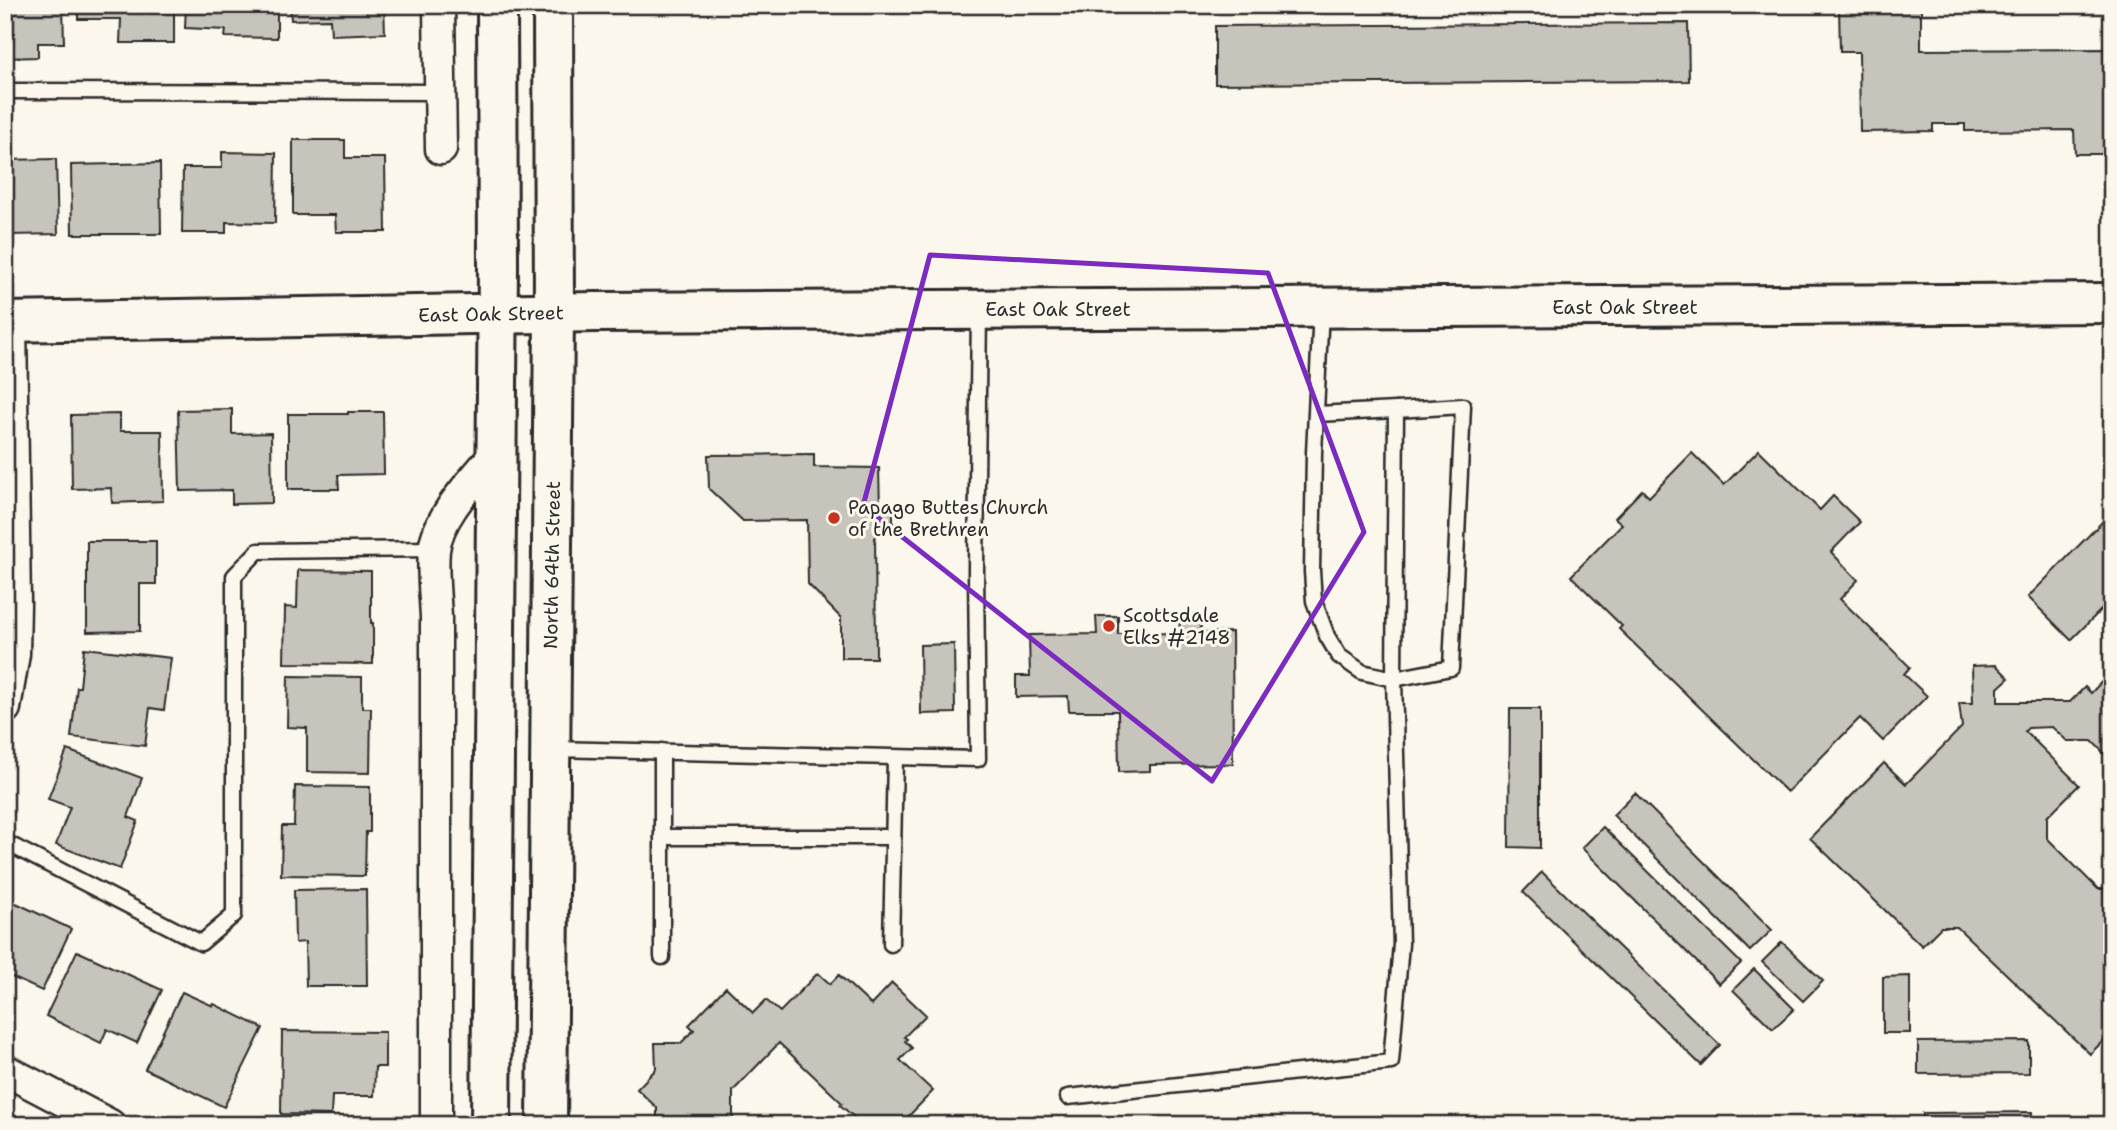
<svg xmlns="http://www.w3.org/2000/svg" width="2117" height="1130" font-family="'Shantell Sans',sans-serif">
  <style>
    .building { fill: #c7c4bc; stroke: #2b2b2b; stroke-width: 2 }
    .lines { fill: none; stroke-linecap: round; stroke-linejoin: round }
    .lane-casing { stroke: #2b2b2b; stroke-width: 19 }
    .street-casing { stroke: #2b2b2b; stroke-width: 35 }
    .secondary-casing { stroke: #2b2b2b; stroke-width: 44 }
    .lane { stroke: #fbf7ec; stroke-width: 14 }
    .street { stroke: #fbf7ec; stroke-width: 30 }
    .secondary { stroke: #fbf7ec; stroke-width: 38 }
    .marked { fill: none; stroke: #7b2cbf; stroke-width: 5; stroke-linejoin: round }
    .poi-dot { fill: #c8321e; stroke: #fbf7ec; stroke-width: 2.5 }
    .labels { text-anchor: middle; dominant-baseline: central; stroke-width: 6; stroke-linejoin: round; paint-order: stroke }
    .street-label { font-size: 19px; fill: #2b2b2b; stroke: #fbf7ec }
    .poi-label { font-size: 19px; fill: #2b2b2b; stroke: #fbf7ec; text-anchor: start }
  </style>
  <rect width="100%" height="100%" fill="#fbf7ec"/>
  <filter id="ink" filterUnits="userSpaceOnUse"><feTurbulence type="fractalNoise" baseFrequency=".0143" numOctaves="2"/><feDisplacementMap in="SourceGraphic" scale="14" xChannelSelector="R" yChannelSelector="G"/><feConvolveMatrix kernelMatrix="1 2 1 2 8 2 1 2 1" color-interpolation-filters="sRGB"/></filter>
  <g filter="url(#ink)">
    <g class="building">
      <polygon points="5,5 63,5 64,43 38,43 38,57 5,58"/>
      <polygon points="78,5 174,5 174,43 120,43 121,19 78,19"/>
      <polygon points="186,5 277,5 277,38 225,37 226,30 185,28"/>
      <polygon points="290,5 384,5 385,33 331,35 330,19 291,20"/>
      <polygon points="1839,5 1921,5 1921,50 2108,49 2108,68 2112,68 2112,144 2107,144 2107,154 2075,154 2074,130 1965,131 1965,124 1933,124 1933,131 1860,132 1859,52 1840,52"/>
      <polygon points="1688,23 1689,81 1215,84 1215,26"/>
      <polygon points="293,140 345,140 345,158 385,158 386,232 336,232 335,215 293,215"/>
      <polygon points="222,152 276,153 275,223 226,222 226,233 182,233 183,168 222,168"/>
      <polygon points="56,159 58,234 11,235 10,200 5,200 5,160"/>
      <polygon points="160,163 161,234 72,234 71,165"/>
      <polygon points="232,409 232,434 271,433 272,503 232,504 232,490 180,491 178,410"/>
      <polygon points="348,412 383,412 384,474 338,475 339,489 288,489 288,414 348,414"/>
      <polygon points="120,414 120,431 162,431 163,501 112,503 111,488 72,489 71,415"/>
      <polygon points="1759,450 1820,510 1833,496 1860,522 1831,552 1858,580 1840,599 1910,667 1904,674 1927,696 1883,741 1860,718 1787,792 1619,629 1622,626 1571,576 1622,524 1615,518 1642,490 1649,497 1692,453 1724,485"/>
      <polygon points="814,454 814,467 879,468 880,510 893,510 893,529 875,530 876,658 841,658 841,618 808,584 807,520 743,521 709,489 708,455"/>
      <polygon points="2112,512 2112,599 2071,640 2028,597"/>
      <polygon points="87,541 156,541 156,584 140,584 140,631 87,632"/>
      <polygon points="298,570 371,571 371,623 373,623 373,664 284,663 285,607 297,608"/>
      <polygon points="1179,614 1200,614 1201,633 1232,632 1233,764 1150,765 1150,771 1119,772 1118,711 1069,711 1068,696 1016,697 1016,676 1030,676 1029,635 1097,634 1096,616 1118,616 1118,634 1180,633"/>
      <polygon points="954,644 955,713 921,714 920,645"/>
      <polygon points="84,648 171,658 164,710 150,708 145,746 71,737 77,687 80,687"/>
      <polygon points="1996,665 2009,678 1998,688 1998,702 2070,702 2085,687 2091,693 2112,671 2112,761 2092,741 2067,741 2052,727 2028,728 2025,731 2079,785 2047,817 2047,838 2098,889 2112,889 2112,1032 2090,1054 1957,927 1941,927 1922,946 1810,838 1884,763 1906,784 1962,727 1959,703 1973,703 1972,666"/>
      <polygon points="288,676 362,677 362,708 371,708 370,773 307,772 307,728 287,727"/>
      <polygon points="1510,709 1540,709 1540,848 1509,847"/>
      <polygon points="67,750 142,778 128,817 138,821 120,869 56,845 70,807 48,799"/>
      <polygon points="295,786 370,787 370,832 366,832 365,876 281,875 282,826 294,826"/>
      <polygon points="1635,793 1772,930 1750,951 1613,815"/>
      <polygon points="1603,827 1741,963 1719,984 1582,848"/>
      <polygon points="1542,872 1720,1045 1701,1065 1523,892"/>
      <polygon points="366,889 367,986 306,986 305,942 295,943 294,890"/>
      <polygon points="16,903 71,929 42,991 5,974 5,908 12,911"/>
      <polygon points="1782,942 1823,981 1803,1001 1762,962"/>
      <polygon points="77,951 162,990 137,1043 107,1029 101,1043 46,1016"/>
      <polygon points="1754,969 1794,1009 1773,1029 1733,990"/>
      <polygon points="818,973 830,984 839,975 871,1005 892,983 926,1015 904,1037 907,1039 905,1041 912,1048 900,1060 933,1091 900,1125 846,1125 854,1117 840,1105 842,1103 779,1043 733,1091 733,1120 705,1120 700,1125 674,1125 670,1121 657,1121 657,1108 637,1089 656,1069 655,1043 681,1043 694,1030 689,1025 726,987 753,1013 766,1000 780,1012"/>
      <polygon points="1910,976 1910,1033 1883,1033 1883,977"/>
      <polygon points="182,992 213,1006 214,1004 263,1028 224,1107 145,1069"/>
      <polygon points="282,1031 385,1032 385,1067 375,1067 374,1096 332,1096 331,1115 281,1114"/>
      <polygon points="2029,1041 2029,1073 1918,1074 1918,1042"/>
      <polygon points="2032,1112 2032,1125 1923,1125 1923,1113"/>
    </g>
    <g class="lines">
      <defs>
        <g id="lane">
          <polyline points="5,91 440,92"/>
          <polygon points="1463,406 1451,668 1394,679 1396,410"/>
          <polyline points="1317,414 1396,410"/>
          <polyline points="552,749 978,759 976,570 979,310"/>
          <polyline points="662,751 662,957"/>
          <polyline points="662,837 893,837"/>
          <polyline points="5,842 201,943 234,915 234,576 258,551 434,549"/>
          <polyline points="891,944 895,758"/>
          <polyline points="1068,1097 1391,1062 1401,944 1394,679 1362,672 1339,656 1327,636 1314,601 1312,571 1314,453 1321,309"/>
        </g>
        <g id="street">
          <polyline points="439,5 441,149"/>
          <polyline points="5,708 14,654 15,604 11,322"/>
          <polyline points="5,1070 110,1125"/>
          <path d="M436,1125V617C435,595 432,572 434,550C438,515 474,480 496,453"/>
        </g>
        <g id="secondary">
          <polyline points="5,322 596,312 2112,303"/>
          <polyline points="491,1125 498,265 497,5"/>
          <polyline points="547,1125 554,313 553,5"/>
        </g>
      </defs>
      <use href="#lane" class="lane-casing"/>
      <use href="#street" class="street-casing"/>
      <use href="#secondary" class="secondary-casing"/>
      <use href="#lane" class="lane"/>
      <use href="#street" class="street"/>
      <use href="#secondary" class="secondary"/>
    </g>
  </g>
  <path class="marked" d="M930,255L1268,273L1364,532L1212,781L863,506Z"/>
  <g class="poi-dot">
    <circle cx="834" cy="518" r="7"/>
    <circle cx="1109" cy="626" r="7"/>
  </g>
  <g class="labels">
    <g class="street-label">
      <text x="1625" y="307">East Oak Street</text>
      <text x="1058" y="309">East Oak Street</text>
      <text transform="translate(491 314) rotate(-1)">East Oak Street</text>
      <text transform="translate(552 565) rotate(-89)">North 64th Street</text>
    </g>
    <g class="poi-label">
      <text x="848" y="507">Papago Buttes Church<tspan x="848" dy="22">of the Brethren</tspan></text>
      <text x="1123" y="615">Scottsdale<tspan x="1123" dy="22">Elks #2148</tspan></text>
    </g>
  </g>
  <rect width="2117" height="1130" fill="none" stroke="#fbf7ec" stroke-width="28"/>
  <rect x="14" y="14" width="2089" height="1102" fill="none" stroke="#2b2b2b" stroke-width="2.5" filter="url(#ink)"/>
</svg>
